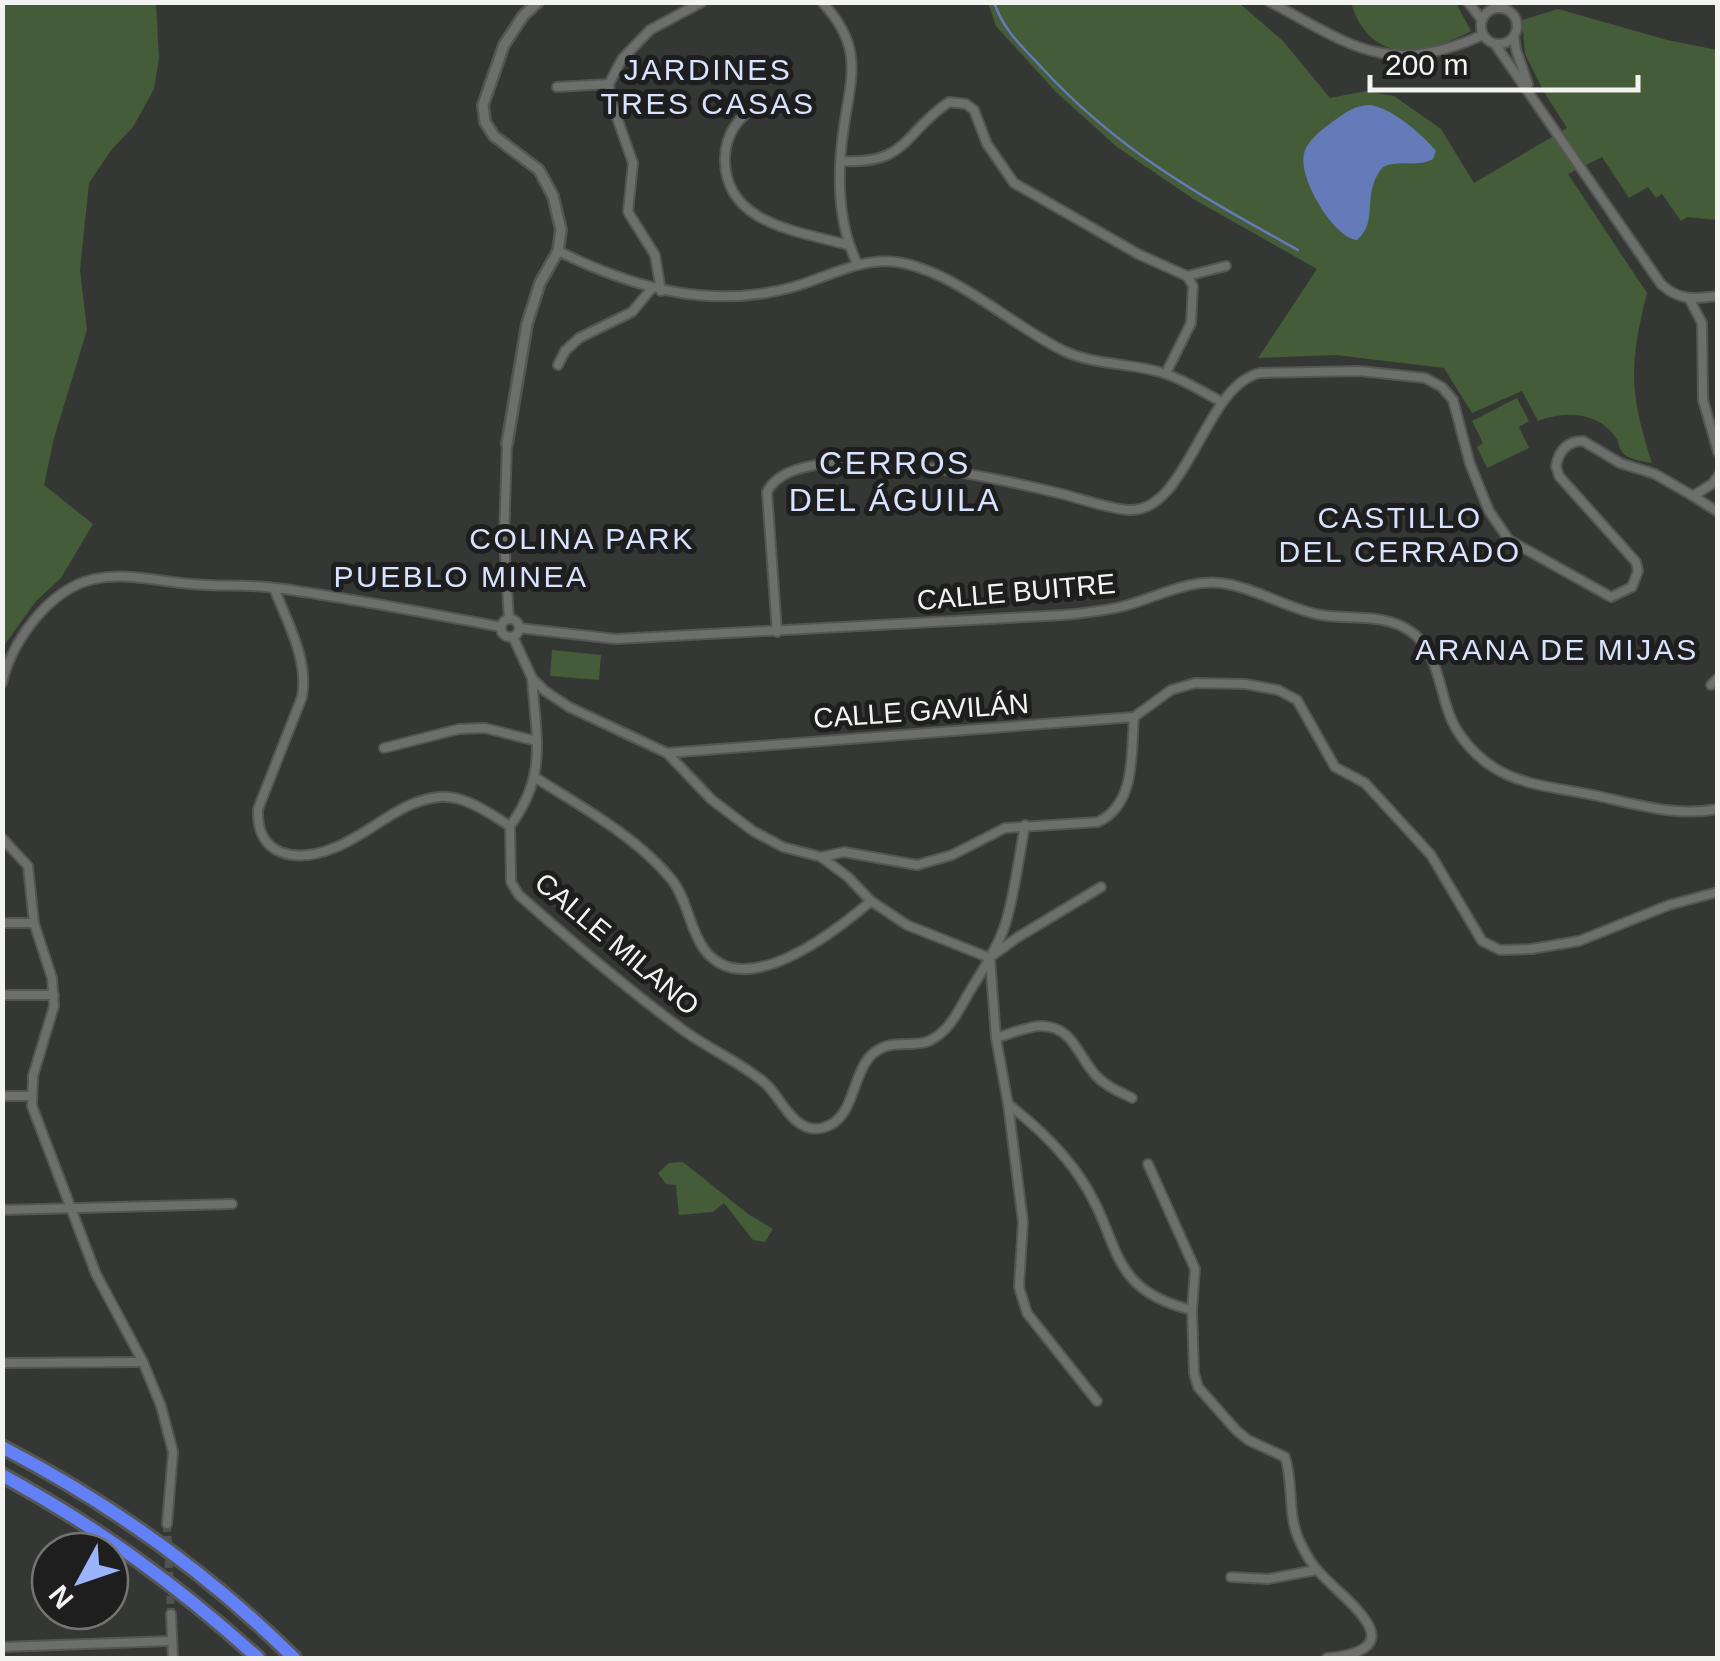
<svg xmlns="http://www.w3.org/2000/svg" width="1720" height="1661" font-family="Helvetica,sans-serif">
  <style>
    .green { fill: #445c38 }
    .water { fill: #657ab9 }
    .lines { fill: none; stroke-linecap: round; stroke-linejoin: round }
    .stream { stroke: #657ab9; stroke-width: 2.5 }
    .minor-tunnel { stroke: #525350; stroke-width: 8; stroke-dasharray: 8 4; stroke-linecap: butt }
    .minor-casing { stroke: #555654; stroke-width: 12 }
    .tertiary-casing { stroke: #555654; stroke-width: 14 }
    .motorway-casing { stroke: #555654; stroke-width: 18 }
    .minor { stroke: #6d6f6c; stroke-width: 8 }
    .tertiary { stroke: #6d6f6c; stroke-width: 9 }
    .motorway { stroke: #6281f6; stroke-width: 12 }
    .labels { text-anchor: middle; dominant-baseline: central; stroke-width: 10; stroke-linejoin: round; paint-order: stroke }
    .street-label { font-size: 28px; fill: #f3f4f2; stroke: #1d1e1d }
    .neighbourhood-label { font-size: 30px; letter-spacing: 2.5px; fill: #d9e3ff; stroke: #1d1e1d }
    .quarter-label { font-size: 32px; letter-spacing: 2.5px; fill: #d9e3ff; stroke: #1d1e1d }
  </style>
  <rect width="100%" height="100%" fill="#353734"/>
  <g class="green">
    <polygon points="3,2 156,3 159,58 154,89 133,127 112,149 89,183 80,270 87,330 54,438 44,485 93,524 61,578 36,601 3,647"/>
    <path d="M988,3H1239L1283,41L1330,98L1366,91L1394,96L1441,129L1474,183L1567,128L1544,92L1525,54L1522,20L1558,9L1667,40L1717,50V220L1687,217L1681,221L1662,194L1656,198L1648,187L1629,198L1602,157L1568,174L1647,293C1629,365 1629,391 1652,463C1642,461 1629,460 1622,452C1619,448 1619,442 1616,438C1598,411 1564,411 1538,421L1522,391L1472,413L1444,368L1336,355L1258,358L1317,269L1195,200L1117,147L1056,92L996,26Z"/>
    <path d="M1351,3H1456L1471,31C1424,57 1370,65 1351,3Z"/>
    <polygon points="1517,398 1529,421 1519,427 1529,448 1487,468 1477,447 1483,443 1472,421"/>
    <polygon points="552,650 601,655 599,680 550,676"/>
    <polygon points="683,1162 748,1214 773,1229 765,1242 753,1240 724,1203 713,1212 679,1215 676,1185 666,1184 658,1173 669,1163"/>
  </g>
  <path class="water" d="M1370,105C1392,108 1422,134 1436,151L1433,159C1417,168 1400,159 1383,167C1360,194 1380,221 1357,240C1334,238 1298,178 1304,154C1307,140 1324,128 1335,120C1348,111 1354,106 1370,105Z"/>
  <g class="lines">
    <path class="stream" d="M994,2C1004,32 1023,47 1043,69C1121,153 1201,196 1298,250"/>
    <polyline class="minor-tunnel" points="167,1524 171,1614"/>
    <defs>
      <g id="minor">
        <path d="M822,2C863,46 852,74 844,126C837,172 837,224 858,265"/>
        <path d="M1270,2C1354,47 1388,77 1483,35"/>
        <polyline points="1468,2 1482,20"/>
        <circle cx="1499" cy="26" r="18"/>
        <polyline points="1514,37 1516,50 1528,84"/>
        <path d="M1495,44L1661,284C1679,301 1694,299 1718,296"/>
        <polyline points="557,87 609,84"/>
        <path d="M756,106C737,119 726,134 725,157C723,224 798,231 848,245"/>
        <path d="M841,161C908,165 902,134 949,102L966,104L974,110L987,144L1014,183L1138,254L1187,276L1193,286L1191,323L1166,373"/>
        <path d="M558,251C633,288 711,310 793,287C826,278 861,257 896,262C954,270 1012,326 1064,351C1094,365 1129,363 1160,372C1182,378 1202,392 1222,402"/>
        <polyline points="1187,276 1226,266"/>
        <polyline points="661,291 655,255 628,212 633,163 610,98 609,84 622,59 650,30 702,2"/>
        <polyline points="1690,300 1702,323 1703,400 1718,452"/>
        <polyline points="558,365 565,351 579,338 632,312 652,288"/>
        <polyline points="507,444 504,538 509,619"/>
        <polyline points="1693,496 1718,512"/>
        <path d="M274,588C287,622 309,660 302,697L258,809C256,857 296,863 334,848C371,834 398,801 439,797C465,795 489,813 510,826L511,882L519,895C572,942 626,988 683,1030C709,1049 742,1063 766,1084C782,1099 794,1134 822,1128C861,1119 848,1060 884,1047C898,1041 915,1047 929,1041C948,1032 957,1014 967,996C981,972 998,948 1006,922C1015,891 1019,857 1025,825"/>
        <circle cx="510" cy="628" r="9"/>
        <path d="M519,628L616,639L1064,615C1084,613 1105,611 1124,606C1158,597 1191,577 1227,584C1260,590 1288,609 1321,615C1350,620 1384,613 1410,631C1442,652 1438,701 1458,732C1494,786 1541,784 1598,796C1638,805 1676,817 1718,809"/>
        <path d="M777,632L767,492C796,432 1000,479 1054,492C1077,497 1104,508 1128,510C1188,514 1204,385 1260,373L1360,371L1425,378L1442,387L1453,400L1470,464L1489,511L1509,540L1611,597L1632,587L1638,571L1636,562L1559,476L1556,466C1559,451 1567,441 1583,441L1620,463L1655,474L1693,496L1712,484L1718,476"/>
        <path d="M513,637L532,678L545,691L569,707L667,753L712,800L753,831L783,847L821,857L848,877L871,901L907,925L990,958L996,1038L1008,1104C1035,1125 1059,1147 1079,1176C1123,1239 1104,1289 1192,1310L1194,1373L1198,1387L1236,1430L1248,1440L1285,1457C1294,1485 1287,1513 1299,1540C1304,1551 1311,1564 1320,1573C1349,1604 1416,1649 1327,1658"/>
        <path d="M2,683C12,641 49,589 94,579C127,572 160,582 192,584C220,587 248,584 276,588C351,598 426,613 501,627"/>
        <polyline points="1711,685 1718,678"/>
        <polyline points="384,748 459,729 485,728 536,741"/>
        <polyline points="667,753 1134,717 1171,690 1195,683 1245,684 1278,690 1297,700 1335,767 1365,783 1410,832 1431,855 1482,941 1500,950 1531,949 1579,941 1669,905 1718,892"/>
        <path d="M536,778C582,807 637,837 672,880C688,901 689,928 704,949C744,1004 836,931 871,901"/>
        <path d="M510,826C548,775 536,738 532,678"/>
        <polyline points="2,838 28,866 34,923 52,978 54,1006 33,1076 32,1106 96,1274 143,1362 161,1406 173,1452 167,1524"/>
        <path d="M821,857L844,852L917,865L952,855L1005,828L1098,822C1136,804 1131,754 1134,717"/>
        <polyline points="2,923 34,923"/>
        <polyline points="993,955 1018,937 1101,887"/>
        <polyline points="2,995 54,995"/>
        <path d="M996,1038C1010,1034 1027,1026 1042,1026C1072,1027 1077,1053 1093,1072C1103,1085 1118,1091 1132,1098"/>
        <polyline points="2,1096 30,1096"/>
        <polyline points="1008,1104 1023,1222 1019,1287 1027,1313 1097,1401"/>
        <polyline points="1148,1164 1195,1269 1192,1310"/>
        <polyline points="2,1210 232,1204"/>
        <polyline points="2,1363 143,1362"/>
        <polyline points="1231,1577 1268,1579 1316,1570"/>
        <polyline points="171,1614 173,1658"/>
        <polyline points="2,1647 170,1641"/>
      </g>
      <polyline id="tertiary" points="507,444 527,324 540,283 558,251 561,230 553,196 539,170 494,136 485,122 483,105 504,45 523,16 538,2"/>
      <g id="motorway">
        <path d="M2,1447C110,1503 208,1573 294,1658"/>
        <path d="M2,1475C99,1528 177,1585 258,1658"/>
      </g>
    </defs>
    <use href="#minor" class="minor-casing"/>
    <use href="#tertiary" class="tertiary-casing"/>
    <use href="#motorway" class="motorway-casing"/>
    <use href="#minor" class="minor"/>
    <use href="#tertiary" class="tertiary"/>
    <use href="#motorway" class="motorway"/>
  </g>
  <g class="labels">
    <g class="street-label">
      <text transform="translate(1016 592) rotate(-5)">CALLE BUITRE</text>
      <text transform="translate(921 711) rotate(-4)">CALLE GAVILÁN</text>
      <text transform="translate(617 944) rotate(40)">CALLE MILANO</text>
    </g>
    <g class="neighbourhood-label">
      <text x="708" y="69">JARDINES<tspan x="708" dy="34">TRES CASAS</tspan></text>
      <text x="1400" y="517">CASTILLO<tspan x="1400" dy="34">DEL CERRADO</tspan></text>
      <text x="582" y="538">COLINA PARK</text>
      <text x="461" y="576">PUEBLO MINEA</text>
      <text x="1557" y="649">ARANA DE MIJAS</text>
    </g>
    <g class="quarter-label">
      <text x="895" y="463">CERROS<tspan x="895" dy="37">DEL ÁGUILA</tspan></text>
    </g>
  </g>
  <rect width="1720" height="1661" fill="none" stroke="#f3f4f2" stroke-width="10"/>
  <g transform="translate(80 1581) rotate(230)"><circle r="48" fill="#1d1e1d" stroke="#737472" stroke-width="2.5"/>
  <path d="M0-8L18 38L0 25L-18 38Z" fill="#9cb4fd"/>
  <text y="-15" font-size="28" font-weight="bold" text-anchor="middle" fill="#f3f4f2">N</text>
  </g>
  <path d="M1370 75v15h268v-15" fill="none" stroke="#f3f4f2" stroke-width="5"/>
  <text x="1385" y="75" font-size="30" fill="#f3f4f2" stroke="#1d1e1d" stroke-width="8" paint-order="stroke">200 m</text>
</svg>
